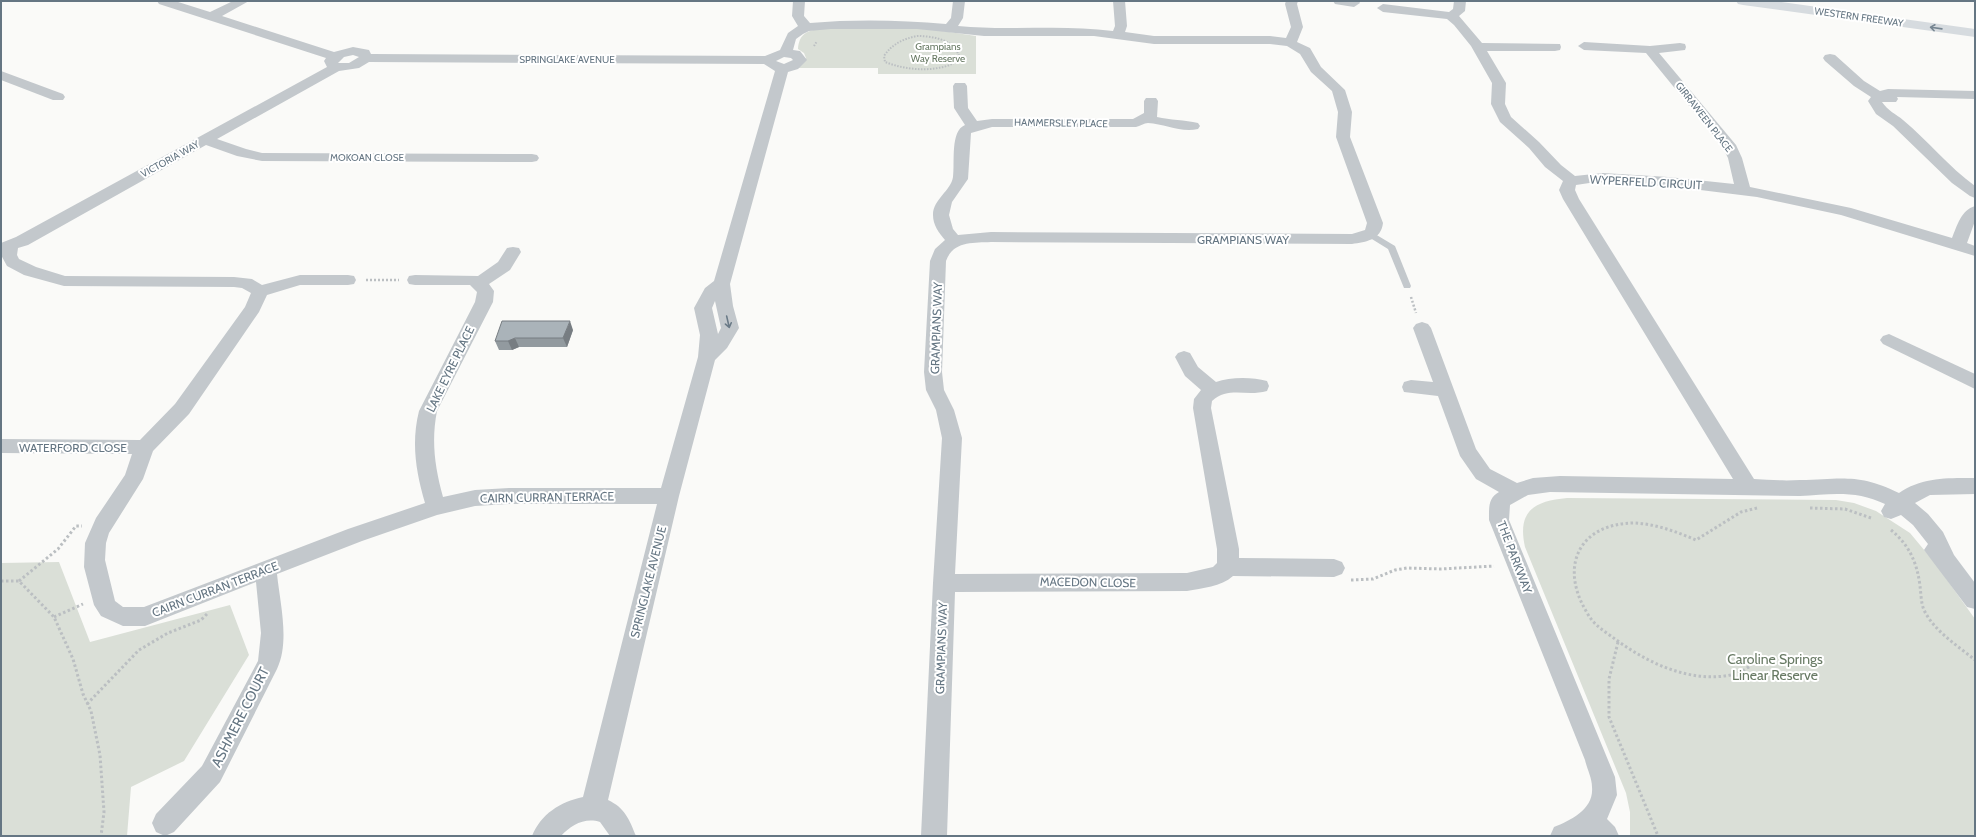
<svg xmlns="http://www.w3.org/2000/svg" width="1976" height="837" font-family="Cabin,sans-serif">
  <style>
    .green { fill: #dadfd7 }
    .lines { fill: none; stroke-linecap: round; stroke-linejoin: round }
    .path-far2 { stroke: #bbbfc2; stroke-width: 2; stroke-dasharray: 1.5 1.5; stroke-linecap: butt }
    .path-far1 { stroke: #bbbfc2; stroke-width: 2.5; stroke-dasharray: 2 2; stroke-linecap: butt }
    .path { stroke: #bbbfc2; stroke-width: 3; stroke-dasharray: 2.5 2.5; stroke-linecap: butt }
    .lane { fill: #c3c8cc; fill-rule: evenodd }
    .street { fill: #c3c8cc; fill-rule: evenodd }
    .highway { fill: #d6dbdf; fill-rule: evenodd }
    .wall { fill: #929a9f }
    .shaded-wall { fill: #777d82 }
    .building { fill: #aab3b9; stroke: #777d82 }
    .oneway { stroke: #768591 }
    .oneway2 { stroke: #6a7a87 }
    .labels { text-anchor: middle; dominant-baseline: central; stroke-width: 4; stroke-linejoin: round; paint-order: stroke }
    .far-street-label { font-size: 10px; fill: #657683; stroke: #fff }
    .far-park-label { font-size: 10px; fill: #687a64; stroke: #fff }
    .street-label { font-size: 12px; fill: #657683; stroke: #fff }
    .near-park-label { font-size: 14px; fill: #687a64; stroke: #fff }
    .near-street-label { font-size: 14px; fill: #657683; stroke: #fff }
  </style>
  <rect width="100%" height="100%" fill="#fafaf8"/>
  <g class="green">
    <path d="M818,29H929L976,36V74H878V68H797L806,58L804,53L798,49C799,35 806,31 818,29Z"/>
    <path d="M1567,498L1836,500L1854,503L1876,511L1910,533L1935,563L1975,619V836H1630V812L1626,793L1525,547C1517,511 1534,501 1567,498Z"/>
    <polygon points="59,562 90,642 230,605 249,655 184,761 131,787 127,836 1,836 1,563"/>
  </g>
  <g class="lines">
    <g class="path-far2">
      <path d="M917,36C934,36 957,40 960,60C939,73 908,71 885,62L884,56C892,44 903,39 917,36Z"/>
      <polyline points="814,46 817,41"/>
    </g>
    <g class="path-far1">
      <polyline points="366,280 399,280"/>
      <polyline points="1411,297 1416,313"/>
    </g>
    <g class="path">
      <path d="M1757,508L1741,512L1696,540C1677,532 1656,524 1635,523C1580,523 1559,565 1586,611C1592,623 1601,629 1611,636C1645,662 1691,685 1735,674C1743,672 1751,665 1758,660"/>
      <polyline points="1810,508 1845,509 1871,518"/>
      <path d="M1891,530C1909,545 1917,562 1920,586C1921,594 1921,603 1924,610C1934,631 1958,646 1975,660"/>
      <polyline points="1351,580 1373,579 1395,570 1407,568 1441,569 1494,566"/>
      <polyline points="1,581 19,581 54,617 73,659 83,694 91,711 100,755 104,812 101,836"/>
      <polyline points="19,581 58,549 76,526 82,526"/>
      <polyline points="54,617 83,604"/>
      <polyline points="1618,642 1609,679 1609,717 1658,836"/>
      <polyline points="87,704 139,650 168,633 201,620 208,613"/>
    </g>
    <polygon class="lane" points="1370,231 1395,246 1411,286 1410,288 1404,288 1388,249 1367,236 1367,232"/>
    <g class="street">
      <path d="M157,1H175L210,12L233,1H249L222,16L334,52L353,47L369,50L371,54L765,56L780,50L788,33L798,26L792,16L793,1H805L804,16L810,23C855,19 901,20 946,24L951,18L953,1H965L963,18L958,26C1010,31 1062,24 1113,31L1115,26L1113,1H1125L1127,26L1125,32L1154,36H1270L1286,38L1291,27L1285,4L1286,1H1298L1297,4L1303,27L1297,42L1310,48L1321,67L1345,90L1352,112L1350,137L1383,223C1381,240 1366,242 1352,244L991,242C973,243 953,241 946,261L942,372L944,390L954,410L962,438L955,574L1187,573L1213,567L1217,563V549L1193,408L1194,399L1201,390L1185,376L1175,357L1178,353L1184,351L1190,353L1198,367L1216,382C1230,377 1252,377 1267,381L1269,386L1267,391C1246,397 1229,386 1212,401L1211,408L1239,549V558L1334,559L1342,562L1345,568L1342,574L1334,577L1233,576C1221,587 1202,588 1187,591L955,592L947,836H921L933,583L942,438L936,410L926,390L924,372L930,261L935,249L945,240C939,233 933,225 933,215C933,199 951,191 953,177C955,162 950,131 965,125L954,108L953,86L955,83H965L967,86L968,108L977,121L992,119H1133L1144,113V101L1146,98H1156L1158,101L1157,117C1170,120 1185,120 1198,123L1200,126L1198,129C1181,133 1165,124 1148,123C1144,123 1140,126 1136,127H992L971,133L968,179L952,202L949,215L953,229L958,235L991,232L1352,234L1365,230L1367,223L1336,137L1338,112L1332,91L1311,72L1300,54L1287,46L1270,44H1154L1094,36H984L917,29H831L809,31L803,34L796,39L793,50L800,51L807,60L798,69L788,72L730,284L733,306L739,328L727,348L715,360L679,496L608,800C625,808 629,819 636,836H610L600,822C585,817 571,825 561,836H532C541,814 560,802 583,797L657,504H509L475,506L437,515L362,541L277,574C280,603 290,642 277,669L220,782L174,832L165,836L156,832L152,823L156,814L202,766L258,661L261,633L256,582L145,626H123L101,616L94,605L84,567L85,543L96,518L125,475L132,454L1,453V439L140,440L175,404L245,307L251,293L242,288L234,287L64,286L24,275L7,266L1,255V243L16,237L327,67L324,61L326,58L159,4ZM353,55L359,57L349,63H338L344,57ZM784,57L791,58L793,60L784,64L776,61ZM369,62L764,64L775,71L714,281L705,288L694,308L700,335L698,357L661,488H509L475,490L443,497C435,468 431,441 437,411L493,302L494,291L489,284L510,270L521,252L519,248L513,247L507,248L498,262L478,276L415,275L409,276L407,280L409,284L415,285H470L477,292L475,302L419,411C411,443 416,472 425,503L348,529L144,607H123L115,601L105,560L106,543L109,533L143,479L153,451L189,414L259,312L267,295L300,285H348L354,284L356,280L354,276L348,275H300L262,285L252,279L234,277L65,276L36,267L19,259L17,255L18,248L28,245L206,145L237,156L262,161L532,162L537,161L539,158L537,155L532,154L262,153L246,149L217,139L339,71L359,68ZM715,301L721,328L718,334L712,308Z"/>
      <polygon points="1333,1 1359,1 1360,3 1354,7 1335,4"/>
      <path d="M1454,1H1466L1465,11L1459,16L1482,43L1560,44L1561,47L1560,50L1555,51H1487L1506,83L1505,104L1511,117L1539,142L1561,165L1575,176L1603,173L1668,177L1734,184L1728,158L1722,146L1646,53L1584,50L1578,46L1584,42L1650,46L1680,43L1685,44L1686,47L1685,50L1659,53L1736,145L1742,158L1750,187L1851,208L1952,238C1957,226 1961,210 1975,206V221L1967,243L1975,246V256L1841,215L1757,197L1668,186L1596,182L1576,185L1575,190L1579,199L1754,479C1769,480 1785,481 1800,480C1841,479 1859,473 1899,493C1922,477 1948,478 1975,478V494L1930,495L1915,503L1928,514L1943,532L1954,555L1975,583V609L1967,607L1924,550L1928,544L1913,525L1901,515L1891,519L1884,517L1881,511L1885,504C1857,490 1830,494 1800,496L1550,492L1528,495L1510,505L1509,520L1615,777L1617,795L1607,819L1615,827L1619,836H1550L1554,827C1571,820 1594,809 1592,787C1592,778 1587,769 1585,760L1489,520C1489,508 1488,498 1499,492L1476,479L1460,456L1438,396L1404,392L1402,387L1404,382L1411,380L1433,382L1413,328L1416,324L1422,322L1428,324L1431,328L1476,449L1490,469L1517,483L1533,478L1560,476L1733,479L1563,199L1559,190L1563,181L1545,167L1529,148L1500,122L1491,104L1492,83L1471,46L1454,25L1447,19L1383,12L1377,8L1383,4L1449,12L1453,9Z"/>
      <path d="M1830,54L1835,55L1864,81L1880,91L1888,89L1975,91V99L1897,97L1898,99L1896,102H1882C1888,111 1896,114 1903,120C1928,141 1949,167 1975,186V198L1970,196L1952,183L1893,126L1876,114L1868,101L1871,97L1854,86L1825,61L1823,58L1825,55Z"/>
      <polygon points="1,71 63,94 65,97 63,100 53,100 1,80"/>
      <polygon points="1889,334 1975,374 1975,389 1883,344 1880,340 1883,336"/>
    </g>
    <polygon class="highway" points="1736,1 1774,1 1975,29 1975,37 1743,5 1738,4"/>
  </g>
  <polygon class="wall" points="573,330 567,347 519,347 512,350 499,350 495,341"/>
  <g class="shaded-wall">
    <polygon points="570,321 573,330 567,347 563,338"/>
    <polygon points="515,338 519,347 512,350 508,341"/>
  </g>
  <polygon class="building" points="502,321 570,321 563,338 515,338 508,341 495,341"/>
  <defs><path id="oneway-shaft" d="M-6 0H5M1.5-3L5.5 0L1.5 3" fill="none" stroke-width="1.6" stroke-linecap="round" stroke-linejoin="round"/></defs>
  <use class="oneway" href="#oneway-shaft" transform="translate(1936 28) rotate(-172)"/>
  <use class="oneway2" href="#oneway-shaft" transform="translate(728 322) rotate(77)"/>
  <g class="labels">
    <g class="far-street-label">
      <text transform="translate(1859 17) rotate(8)">WESTERN FREEWAY</text>
      <text x="567" y="59">SPRINGLAKE AVENUE</text>
      <text transform="translate(1704 117) rotate(52)">GIRRAWEEN PLACE</text>
      <text transform="translate(1061 123) rotate(1)">HAMMERSLEY PLACE</text>
      <text x="367" y="157">MOKOAN CLOSE</text>
      <text transform="translate(170 159) rotate(-29)">VICTORIA WAY</text>
    </g>
    <g class="far-park-label">
      <text x="938" y="46">Grampians<tspan x="938" dy="12">Way Reserve</tspan></text>
    </g>
    <g class="street-label">
      <text transform="translate(1646 182) rotate(3)">WYPERFELD CIRCUIT</text>
      <text x="1243" y="239">GRAMPIANS WAY</text>
      <text transform="translate(936 328) rotate(-88)">GRAMPIANS WAY</text>
      <text transform="translate(450 369) rotate(-64)">LAKE EYRE PLACE</text>
      <text x="73" y="447">WATERFORD CLOSE</text>
      <text transform="translate(547 497) rotate(-1)">CAIRN CURRAN TERRACE</text>
      <text transform="translate(1515 557) rotate(69)">THE PARKWAY</text>
      <text transform="translate(648 582) rotate(-76)">SPRINGLAKE AVENUE</text>
      <text transform="translate(1088 582) rotate(1)">MACEDON CLOSE</text>
      <text transform="translate(215 589) rotate(-21)">CAIRN CURRAN TERRACE</text>
      <text transform="translate(941 648) rotate(-88)">GRAMPIANS WAY</text>
    </g>
    <g class="near-park-label">
      <text x="1775" y="659">Caroline Springs<tspan x="1775" dy="16">Linear Reserve</tspan></text>
    </g>
    <g class="near-street-label">
      <text transform="translate(240 717) rotate(-63)">ASHMERE COURT</text>
    </g>
  </g>
  <rect width="1976" height="837" fill="none" stroke="#657683" stroke-width="4"/>
</svg>
